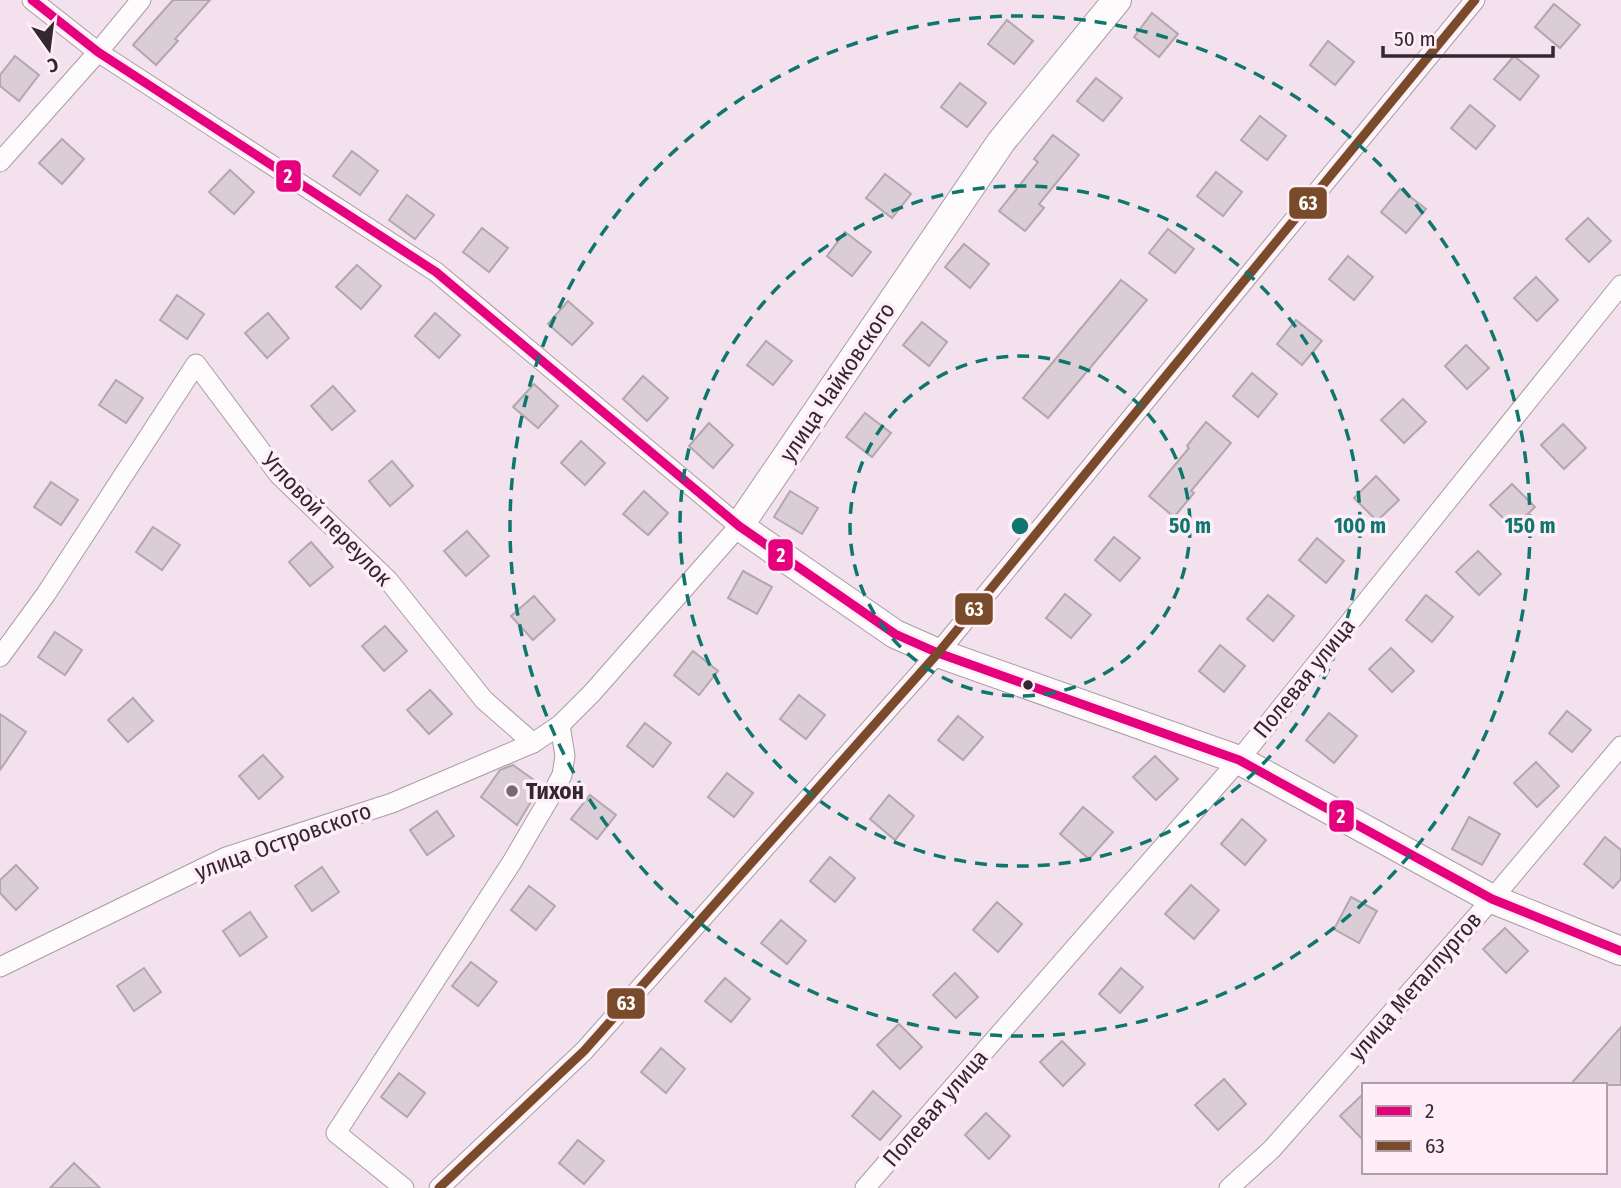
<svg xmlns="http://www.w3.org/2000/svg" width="1621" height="1188" font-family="'Fira Sans Condensed',sans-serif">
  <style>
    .building { fill: #dacdd5; stroke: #b3a6ae; stroke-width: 2 }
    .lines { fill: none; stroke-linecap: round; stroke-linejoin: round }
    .street-casing { stroke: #a99ca4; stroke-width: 21 }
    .secondary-casing { stroke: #a99ca4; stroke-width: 30 }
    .street { stroke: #fdfbfc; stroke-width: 19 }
    .secondary { stroke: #fdfbfc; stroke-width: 28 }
    .bus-1-casing { stroke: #ffedf8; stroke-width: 14 }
    .bus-2-casing { stroke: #ffedf8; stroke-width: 14 }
    .bus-1 { stroke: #e5007d; stroke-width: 9 }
    .bus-2 { stroke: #7a4b2a; stroke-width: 9 }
    .ring { fill: none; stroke: #0f766e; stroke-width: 3.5; stroke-dasharray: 12 9 }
    .bus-dot { fill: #33282f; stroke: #ffedf8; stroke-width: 2.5 }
    .poi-dot { fill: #766972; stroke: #ffedf8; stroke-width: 2.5 }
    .labels { text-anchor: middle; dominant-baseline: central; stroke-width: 7; stroke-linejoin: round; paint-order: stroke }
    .street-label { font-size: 23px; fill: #33282f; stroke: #ffedf8 }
    .poi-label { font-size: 23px; font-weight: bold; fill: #33282f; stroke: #ffedf8; text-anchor: start }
    .centre { fill: #0f766e; stroke: #ffedf8; stroke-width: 3.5 }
    .ring-label { font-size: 21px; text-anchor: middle; font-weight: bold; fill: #0f766e; stroke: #ffedf8; stroke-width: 7; stroke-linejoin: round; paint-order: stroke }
    .line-badge { stroke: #ffedf8; stroke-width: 2.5 }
    .badge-label { font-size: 19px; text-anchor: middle; font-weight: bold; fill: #fff }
  </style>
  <rect width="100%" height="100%" fill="#f3e2ed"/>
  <g class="building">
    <polygon points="173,0 210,0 175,39 178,41 156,65 133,45"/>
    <polygon points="1554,4 1580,25 1560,48 1535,27"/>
    <polygon points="1152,13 1178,34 1159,57 1134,37"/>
    <polygon points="1007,20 1033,41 1014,64 988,44"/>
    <polygon points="1328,41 1354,62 1335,85 1310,65"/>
    <polygon points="15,56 39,75 19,101 0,86 0,75"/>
    <polygon points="1514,56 1539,76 1520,100 1494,79"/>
    <polygon points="1096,78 1122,98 1103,121 1077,101"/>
    <polygon points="960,83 986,103 967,127 941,107"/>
    <polygon points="1470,105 1495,126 1476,149 1451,128"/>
    <polygon points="1260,116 1286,136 1267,160 1241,140"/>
    <polygon points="1053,135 1079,155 1039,204 1044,208 1025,231 999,211 1038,162 1034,159"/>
    <polygon points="62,139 84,159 62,184 39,163"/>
    <polygon points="352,151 378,171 360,195 333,176"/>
    <polygon points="230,170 254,192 234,214 209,192"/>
    <polygon points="1216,172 1242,192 1223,216 1197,196"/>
    <polygon points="885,174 911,194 892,218 866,198"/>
    <polygon points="1400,189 1426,209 1406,233 1381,212"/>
    <polygon points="407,195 434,215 415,239 389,220"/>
    <polygon points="1588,218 1611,241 1589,262 1566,239"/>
    <polygon points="482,228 508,248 489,272 463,252"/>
    <polygon points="1168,229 1194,249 1175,273 1149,253"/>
    <polygon points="845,232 871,252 852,276 827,256"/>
    <polygon points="964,244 989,264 970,288 945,267"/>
    <polygon points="1348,256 1373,277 1354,300 1329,279"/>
    <polygon points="357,265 381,286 361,309 336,287"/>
    <polygon points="1536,277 1558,300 1537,321 1514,298"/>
    <polygon points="1121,280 1147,300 1048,418 1023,398"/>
    <polygon points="177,295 204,314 187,339 160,320"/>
    <polygon points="568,301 593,323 572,345 548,324"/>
    <polygon points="268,313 289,338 267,358 245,333"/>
    <polygon points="435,313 460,335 439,358 415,336"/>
    <polygon points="1296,320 1322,341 1302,365 1277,344"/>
    <polygon points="922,322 947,342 929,366 903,345"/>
    <polygon points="766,341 792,361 773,385 747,365"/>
    <polygon points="1466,345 1489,368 1467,389 1445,366"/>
    <polygon points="1252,373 1277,394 1258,417 1233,396"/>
    <polygon points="643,376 668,398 647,421 623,399"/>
    <polygon points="116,380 143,398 126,423 99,405"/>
    <polygon points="534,384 558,406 538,428 513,407"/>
    <polygon points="333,386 355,411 332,430 311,406"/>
    <polygon points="1403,399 1426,422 1404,443 1381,420"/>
    <polygon points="865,413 891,433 872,457 846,437"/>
    <polygon points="1206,422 1231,443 1191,491 1194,493 1174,517 1149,496 1189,448 1187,446"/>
    <polygon points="709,423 733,445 713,468 689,446"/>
    <polygon points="1563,424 1586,448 1564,469 1541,445"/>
    <polygon points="581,441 605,463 585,485 561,463"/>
    <polygon points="392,461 413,486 390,506 369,481"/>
    <polygon points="1376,476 1399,500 1377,521 1354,498"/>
    <polygon points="51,482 78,500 61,525 34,507"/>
    <polygon points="1512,484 1535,507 1513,528 1490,505"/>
    <polygon points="644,491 668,513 648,535 623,514"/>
    <polygon points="790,491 818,508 802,534 774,517"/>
    <polygon points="153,527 180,545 162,570 136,552"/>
    <polygon points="467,531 489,556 466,576 444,551"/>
    <polygon points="1114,537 1140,558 1120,581 1095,560"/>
    <polygon points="1317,538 1344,561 1326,583 1299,560"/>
    <polygon points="311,542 333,567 310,586 289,562"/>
    <polygon points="1478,551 1501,574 1479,595 1456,572"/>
    <polygon points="743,571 772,587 757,614 728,598"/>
    <polygon points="1065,594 1091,615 1071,638 1046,618"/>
    <polygon points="1268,595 1294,616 1273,641 1247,619"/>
    <polygon points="1426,595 1453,617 1432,642 1406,620"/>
    <polygon points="534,596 555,620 533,640 511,616"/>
    <polygon points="385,626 407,651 384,671 362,646"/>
    <polygon points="55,632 82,650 65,675 38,657"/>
    <polygon points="1220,645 1245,666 1224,692 1199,671"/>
    <polygon points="1391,648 1414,671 1392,692 1369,669"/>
    <polygon points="693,651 718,671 699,695 674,675"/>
    <polygon points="430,690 452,714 429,734 407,710"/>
    <polygon points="799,695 825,715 806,739 780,719"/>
    <polygon points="133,698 153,721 128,742 108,720"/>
    <polygon points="1567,711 1591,730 1572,752 1549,733"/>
    <polygon points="1329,713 1357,736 1334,763 1306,740"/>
    <polygon points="0,714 26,732 0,770"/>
    <polygon points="958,716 983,737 963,760 938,740"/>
    <polygon points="645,723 671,743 653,767 627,746"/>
    <polygon points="263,755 283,777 259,799 239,776"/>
    <polygon points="1155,756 1178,779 1156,800 1133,777"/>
    <polygon points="1536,762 1559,786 1537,807 1514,783"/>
    <polygon points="513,765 541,785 517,825 481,797 500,770"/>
    <polygon points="727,773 753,793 734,817 708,797"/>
    <polygon points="590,795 616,815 597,839 571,819"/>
    <polygon points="889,795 914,816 895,840 870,819"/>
    <polygon points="1083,807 1113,832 1089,859 1060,834"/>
    <polygon points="437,811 454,836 427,855 410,830"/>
    <polygon points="1469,817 1500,834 1482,865 1452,849"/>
    <polygon points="1242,819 1266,840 1245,865 1221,844"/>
    <polygon points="1605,837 1621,850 1621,879 1613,888 1584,864"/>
    <polygon points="830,857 855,878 835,902 810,881"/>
    <polygon points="16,865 38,888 16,910 0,893 0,880"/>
    <polygon points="322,867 339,892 312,911 295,886"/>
    <polygon points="1191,885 1219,910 1194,939 1165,914"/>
    <polygon points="529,886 555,906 536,930 511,910"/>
    <polygon points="1351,897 1377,911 1359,943 1334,929"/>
    <polygon points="997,902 1022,924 998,952 973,930"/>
    <polygon points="250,912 267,937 240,956 223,931"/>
    <polygon points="781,920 806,941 787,964 761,943"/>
    <polygon points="1505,928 1528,951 1506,973 1483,949"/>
    <polygon points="471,962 497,982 478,1006 452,986"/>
    <polygon points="144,968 161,992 134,1011 117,986"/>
    <polygon points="1121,968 1143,987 1120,1013 1099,994"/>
    <polygon points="955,973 978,997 956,1018 933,995"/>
    <polygon points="725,978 750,999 731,1022 705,1001"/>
    <polygon points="899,1024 922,1047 900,1069 877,1045"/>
    <polygon points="1621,1027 1621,1085 1570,1085"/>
    <polygon points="1062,1041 1085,1064 1063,1086 1040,1062"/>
    <polygon points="661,1048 685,1069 666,1093 641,1072"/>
    <polygon points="399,1073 425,1093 407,1117 381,1097"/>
    <polygon points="1224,1079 1246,1104 1218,1130 1195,1105"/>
    <polygon points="873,1091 901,1116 880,1140 852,1116"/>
    <polygon points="1364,1093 1364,1141 1340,1116"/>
    <polygon points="986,1113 1010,1136 989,1159 965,1135"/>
    <polygon points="578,1140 604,1161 584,1184 559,1163"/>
    <polygon points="74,1163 100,1188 50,1188"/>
  </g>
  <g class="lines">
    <defs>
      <g id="street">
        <polyline points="0,162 98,52 141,0"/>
        <polyline points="0,657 46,594 196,364 279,475 388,580 484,700 533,743"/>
        <polyline points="0,967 226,857 392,803 533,743 560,725 592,693 739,526 436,272 98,52 32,0"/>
        <polyline points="404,1188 336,1133 512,862 553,792 562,775 565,756 560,725"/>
        <polyline points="439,1188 584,1051 938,653 1475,0"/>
        <polyline points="865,1188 1239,760 1621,285"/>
        <polyline points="1229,1188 1272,1149 1492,899 1621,746"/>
      </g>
      <polyline id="secondary" points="1117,0 1001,142 739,526 895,634 938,653 1239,760 1492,899 1621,951"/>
    </defs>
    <use href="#street" class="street-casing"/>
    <use href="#secondary" class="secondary-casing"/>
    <use href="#street" class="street"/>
    <use href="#secondary" class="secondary"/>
    <defs>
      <polyline id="bus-1" points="32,0 98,52 436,272 739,526 895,634 938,653 1239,760 1492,899 1621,951"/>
      <polyline id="bus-2" points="439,1188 584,1051 938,653 1475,0"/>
    </defs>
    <use href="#bus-1" class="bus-1-casing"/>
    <use href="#bus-2" class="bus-2-casing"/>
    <use href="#bus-1" class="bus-1"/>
    <use href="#bus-2" class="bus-2"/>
  </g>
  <g class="ring">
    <circle cx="1020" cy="526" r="170"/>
    <circle cx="1020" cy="526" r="340"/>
    <circle cx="1020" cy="526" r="510"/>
  </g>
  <circle class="bus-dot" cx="1028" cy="685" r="6"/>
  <circle class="poi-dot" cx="512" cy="791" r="7"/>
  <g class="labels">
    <g class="street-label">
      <text transform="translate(837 382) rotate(-56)">улица Чайковского</text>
      <text transform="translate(327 519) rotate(46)">Угловой переулок</text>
      <text transform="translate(1304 678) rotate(-51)">Полевая улица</text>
      <text transform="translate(283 841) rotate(-20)">улица Островского</text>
      <text transform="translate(1415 986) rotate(-49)">улица Металлургов</text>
      <text transform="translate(935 1108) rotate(-49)">Полевая улица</text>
    </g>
    <g class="poi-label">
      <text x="526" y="791">Тихон</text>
    </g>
  </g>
  <circle cx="1020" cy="526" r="10" class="centre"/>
  <g class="ring-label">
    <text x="1190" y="533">50 m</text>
    <text x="1360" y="533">100 m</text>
    <text x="1530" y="533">150 m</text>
  </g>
  <g class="line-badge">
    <rect x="275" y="159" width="27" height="34" rx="7" fill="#e5007d"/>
    <rect x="1288" y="186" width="40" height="34" rx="7" fill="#7a4b2a"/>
    <rect x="767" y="538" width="27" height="34" rx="7" fill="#e5007d"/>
    <rect x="954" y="592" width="40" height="34" rx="7" fill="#7a4b2a"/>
    <rect x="1328" y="799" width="27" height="34" rx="7" fill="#e5007d"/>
    <rect x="606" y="987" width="40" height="33" rx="7" fill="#7a4b2a"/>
  </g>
  <g class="badge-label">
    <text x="288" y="183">2</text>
    <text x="1308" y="210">63</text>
    <text x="781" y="562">2</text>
    <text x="974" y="616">63</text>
    <text x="1341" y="823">2</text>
    <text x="626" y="1010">63</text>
  </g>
  <rect x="1362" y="1083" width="245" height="91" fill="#ffedf8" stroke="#ad9ea8" stroke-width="2"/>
  <rect x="1376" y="1106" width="35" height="10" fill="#e5007d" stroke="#ad9ea8" stroke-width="2"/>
  <text x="1425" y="1118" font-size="21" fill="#33282f">2</text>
  <rect x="1376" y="1141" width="35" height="10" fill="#7a4b2a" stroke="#ad9ea8" stroke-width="2"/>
  <text x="1425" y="1153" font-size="21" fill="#33282f">63</text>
  <g transform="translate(49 49) rotate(166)" stroke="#ffedf8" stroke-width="5" paint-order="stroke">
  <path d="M0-5L12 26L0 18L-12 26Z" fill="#33282f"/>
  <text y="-10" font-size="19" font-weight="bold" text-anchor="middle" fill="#33282f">С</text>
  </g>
  <path d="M1383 46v10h170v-10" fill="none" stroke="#33282f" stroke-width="3.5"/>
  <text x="1394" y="46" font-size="21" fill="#33282f" stroke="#ffedf8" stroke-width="5" paint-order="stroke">50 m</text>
</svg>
